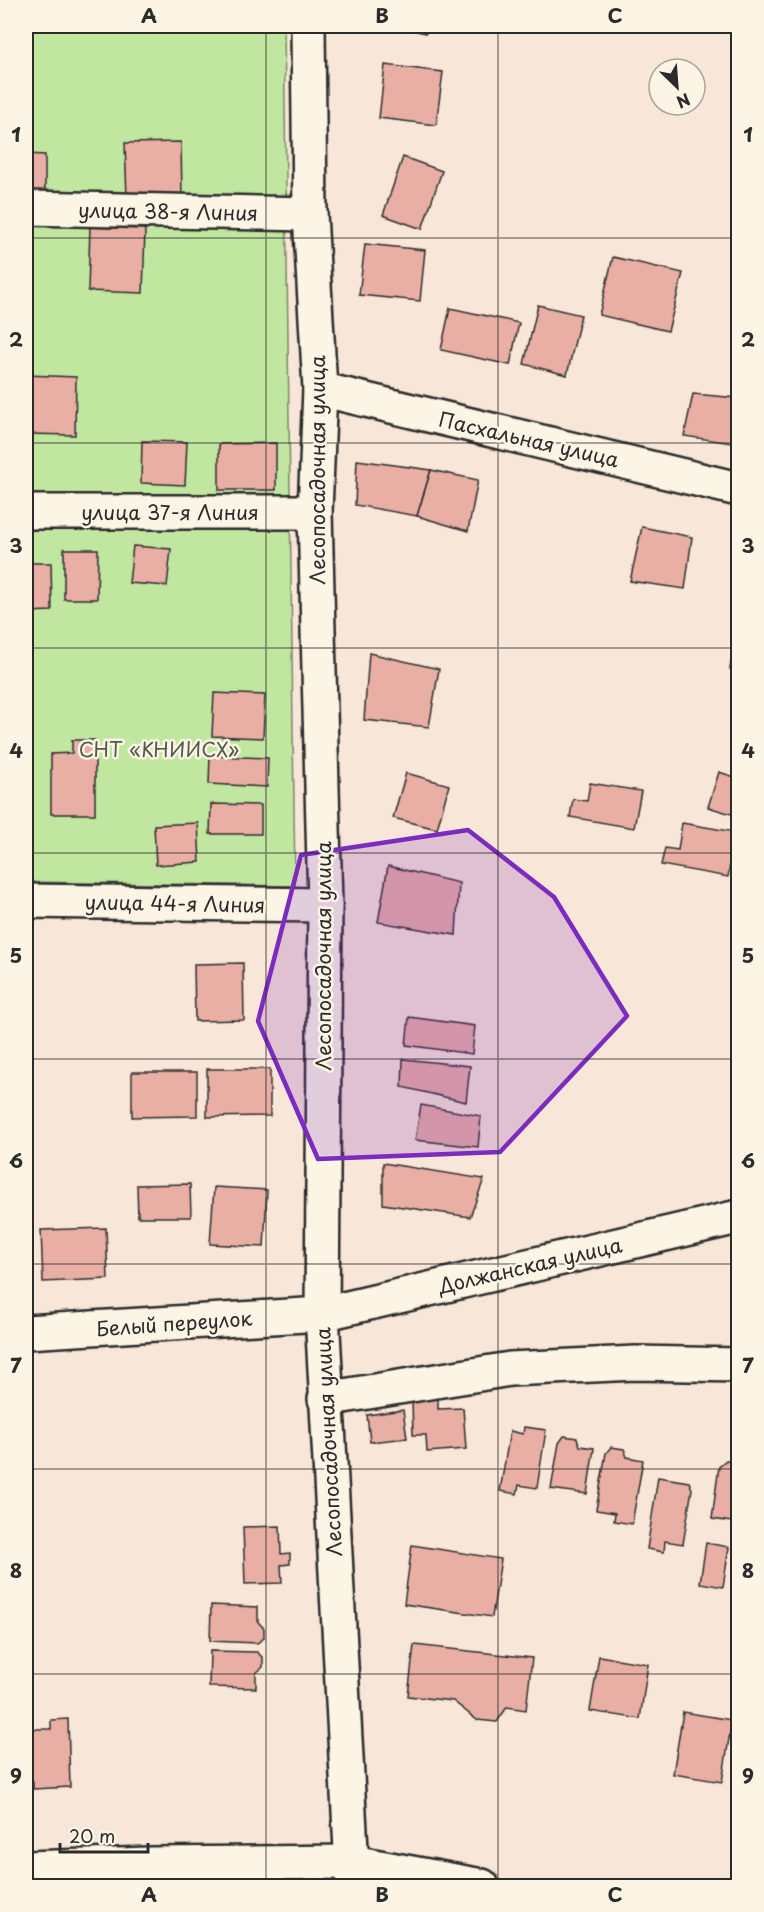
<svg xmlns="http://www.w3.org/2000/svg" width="764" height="1912" font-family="'Playpen Sans',sans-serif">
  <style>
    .green { fill: #c1e6a0; stroke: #768866; stroke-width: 1.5 }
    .building { fill: #e9afa5; stroke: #2b2b2b; stroke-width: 1.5 }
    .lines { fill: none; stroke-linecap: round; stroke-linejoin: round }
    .street-casing { stroke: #2b2b2b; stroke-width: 38 }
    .street { stroke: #fcf5e5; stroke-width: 33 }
    .marked { fill: #7b2cbf; fill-opacity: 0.2; stroke: #7b2cbf; stroke-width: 4.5; stroke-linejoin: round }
    .grid { fill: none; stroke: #2b2b2b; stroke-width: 1.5; stroke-opacity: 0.55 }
    .labels { text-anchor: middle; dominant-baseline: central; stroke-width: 5; stroke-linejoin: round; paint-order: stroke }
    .street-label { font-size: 20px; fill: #2b2b2b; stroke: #fcf5e5 }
    .park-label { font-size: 20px; fill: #505a48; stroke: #fcf5e5 }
    .neatline { fill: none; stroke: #2b2b2b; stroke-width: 2 }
    .grid-label { font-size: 20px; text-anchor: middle; font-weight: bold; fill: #2b2b2b }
  </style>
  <rect width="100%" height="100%" fill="#f8e7d8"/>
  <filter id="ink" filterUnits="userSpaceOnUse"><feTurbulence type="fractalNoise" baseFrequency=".0167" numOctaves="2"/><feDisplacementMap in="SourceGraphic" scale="12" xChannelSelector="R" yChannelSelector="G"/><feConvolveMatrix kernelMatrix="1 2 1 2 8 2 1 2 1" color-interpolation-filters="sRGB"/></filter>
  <g filter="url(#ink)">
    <polygon class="green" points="26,26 284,26 295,886 26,882"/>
    <g class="building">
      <polygon points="395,26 427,26 426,33"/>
      <polygon points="385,65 443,72 436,125 379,118"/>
      <polygon points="181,142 182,197 127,198 125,143"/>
      <polygon points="26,154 45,155 45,197 26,197"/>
      <polygon points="403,157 442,171 422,229 383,215"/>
      <polygon points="90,227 145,229 143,293 88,291"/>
      <polygon points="365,244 425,250 420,301 359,295"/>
      <polygon points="613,257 683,273 668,331 599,315"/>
      <polygon points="538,305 581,315 567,375 524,364"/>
      <polygon points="450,308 519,323 510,365 441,350"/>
      <polygon points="26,375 76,377 75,435 26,434"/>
      <polygon points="693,394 738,398 738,444 684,436"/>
      <polygon points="142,441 187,442 185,485 141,483"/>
      <polygon points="276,443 276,490 219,490 219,444"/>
      <polygon points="357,460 431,470 417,516 355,505"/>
      <polygon points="431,470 478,480 468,531 417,516"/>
      <polygon points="642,527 692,537 685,589 630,581"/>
      <polygon points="133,546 171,549 167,586 129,583"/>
      <polygon points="64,549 98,549 97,599 64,599"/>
      <polygon points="26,563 51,563 52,611 26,612"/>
      <polygon points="738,618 738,670 730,669"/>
      <polygon points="369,653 439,669 429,727 364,720"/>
      <polygon points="214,693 265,695 263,738 212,736"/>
      <polygon points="72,740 95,740 95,814 51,814 51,754 72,753"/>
      <polygon points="210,756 268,758 267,787 209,784"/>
      <polygon points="26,767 26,780 30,781 28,830 26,830"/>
      <polygon points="719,772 738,778 738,816 708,807"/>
      <polygon points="406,773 449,785 437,829 393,818"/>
      <polygon points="590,783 641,791 634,828 570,817 573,799 587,801"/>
      <polygon points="211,804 261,805 261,834 210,834"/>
      <polygon points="198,823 200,862 156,865 154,825"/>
      <polygon points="682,823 735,832 728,877 661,865 665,848 678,850"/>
      <polygon points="388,866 459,883 456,935 378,922"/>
      <polygon points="243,963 244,1020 195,1021 194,964"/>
      <polygon points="409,1017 475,1026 472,1054 406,1045"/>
      <polygon points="403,1059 470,1066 466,1102 402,1087"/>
      <polygon points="207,1069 270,1069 270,1116 207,1117"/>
      <polygon points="132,1072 197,1072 197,1116 132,1117"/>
      <polygon points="421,1105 481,1116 478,1147 415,1140"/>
      <polygon points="383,1163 484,1179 470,1217 383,1204"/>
      <polygon points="190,1184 191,1217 138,1217 137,1185"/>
      <polygon points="214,1187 267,1190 264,1247 210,1244"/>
      <polygon points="106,1228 108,1279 43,1282 41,1230"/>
      <polygon points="438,1399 438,1409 463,1408 466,1449 427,1452 426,1435 413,1435 412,1401"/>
      <polygon points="403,1410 407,1438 370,1442 367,1415"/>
      <polygon points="524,1427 546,1430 537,1488 519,1485 517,1494 500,1491 510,1431 523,1434"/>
      <polygon points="564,1436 577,1438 580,1446 594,1448 587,1494 551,1489 559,1443"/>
      <polygon points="611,1447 624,1449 627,1457 643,1460 632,1524 614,1521 615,1513 596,1510 606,1453"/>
      <polygon points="726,1460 738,1462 738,1523 712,1519 719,1466"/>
      <polygon points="658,1477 689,1482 692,1489 683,1544 665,1541 664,1552 647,1549"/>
      <polygon points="280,1526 281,1554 290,1553 290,1564 281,1565 282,1583 245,1584 243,1527"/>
      <polygon points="706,1543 729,1547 723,1587 700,1583"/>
      <polygon points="412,1545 501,1559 492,1617 404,1604"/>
      <polygon points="211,1605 258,1607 258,1622 264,1628 264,1638 257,1643 210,1641"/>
      <polygon points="414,1645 532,1658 526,1710 507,1707 497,1722 477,1720 453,1701 408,1696"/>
      <polygon points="210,1651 257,1652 263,1658 263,1667 256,1673 256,1688 209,1687"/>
      <polygon points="599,1656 648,1664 640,1719 590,1711"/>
      <polygon points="683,1712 732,1720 722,1782 673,1774"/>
      <polygon points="68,1719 70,1787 33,1789 33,1781 26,1781 26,1729 51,1729 51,1720"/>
    </g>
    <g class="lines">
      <defs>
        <g id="street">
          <polyline points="308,26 310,214 320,389 315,512 325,905 322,1314 353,1886"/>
          <polyline points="26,208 310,214"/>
          <polyline points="320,389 738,489"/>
          <polyline points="26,512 315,512"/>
          <polyline points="26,901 325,905"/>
          <polyline points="26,1332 322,1314 738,1217"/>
          <polyline points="325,1399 510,1369 635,1363 738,1365"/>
          <polyline points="26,1868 149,1864 352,1862 482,1886"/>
        </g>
      </defs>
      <use href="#street" class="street-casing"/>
      <use href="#street" class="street"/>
    </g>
  </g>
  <path class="marked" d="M468,830L554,897L627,1016L500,1152L318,1159L258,1021L301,855Z"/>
  <path class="grid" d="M266,26V1886M498,26V1886M26,238H738M26,443H738M26,648H738M26,853H738M26,1059H738M26,1264H738M26,1469H738M26,1674H738"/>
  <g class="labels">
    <g class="street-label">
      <text transform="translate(168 211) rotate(1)">улица 38-я Линия</text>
      <text transform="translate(529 439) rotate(13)">Пасхальная улица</text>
      <text transform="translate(317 470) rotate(-90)">Лесопосадочная улица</text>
      <text x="170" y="512">улица 37-я Линия</text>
      <text transform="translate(175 903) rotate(1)">улица 44-я Линия</text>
      <text transform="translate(323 956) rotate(-90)">Лесопосадочная улица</text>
      <text transform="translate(530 1265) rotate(-13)">Должанская улица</text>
      <text transform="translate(174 1323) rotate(-4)">Белый переулок</text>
      <text transform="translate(328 1442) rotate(-93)">Лесопосадочная улица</text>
    </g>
    <g class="park-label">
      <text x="159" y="749">СНТ «КНИИСХ»</text>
    </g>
  </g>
  <rect width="764" height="1912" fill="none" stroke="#fcf5e5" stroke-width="66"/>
  <g transform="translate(677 87) rotate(155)"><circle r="28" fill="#fcf5e5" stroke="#a8a49b" stroke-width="1.5"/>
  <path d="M0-4.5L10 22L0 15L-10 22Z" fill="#2b2b2b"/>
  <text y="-9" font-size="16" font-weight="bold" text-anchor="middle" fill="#2b2b2b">N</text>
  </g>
  <path d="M60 1843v9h88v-9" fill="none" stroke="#2b2b2b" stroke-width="3"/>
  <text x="69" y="1843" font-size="18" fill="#2b2b2b" stroke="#fcf5e5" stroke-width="4.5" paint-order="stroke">20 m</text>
  <rect x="33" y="33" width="698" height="1846" class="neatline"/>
  <g class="grid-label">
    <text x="149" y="23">A</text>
    <text x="382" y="23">B</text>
    <text x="615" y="23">C</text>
    <text x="16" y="142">1</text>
    <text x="748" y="142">1</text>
    <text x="16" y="347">2</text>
    <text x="748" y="347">2</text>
    <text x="16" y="553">3</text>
    <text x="748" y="553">3</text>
    <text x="16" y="758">4</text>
    <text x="748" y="758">4</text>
    <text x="16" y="963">5</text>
    <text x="748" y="963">5</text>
    <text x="16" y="1168">6</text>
    <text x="748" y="1168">6</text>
    <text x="16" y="1373">7</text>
    <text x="748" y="1373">7</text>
    <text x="16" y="1578">8</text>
    <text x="748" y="1578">8</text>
    <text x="16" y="1783">9</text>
    <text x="748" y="1783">9</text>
    <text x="149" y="1902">A</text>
    <text x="382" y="1902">B</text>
    <text x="615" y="1902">C</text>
  </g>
</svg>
